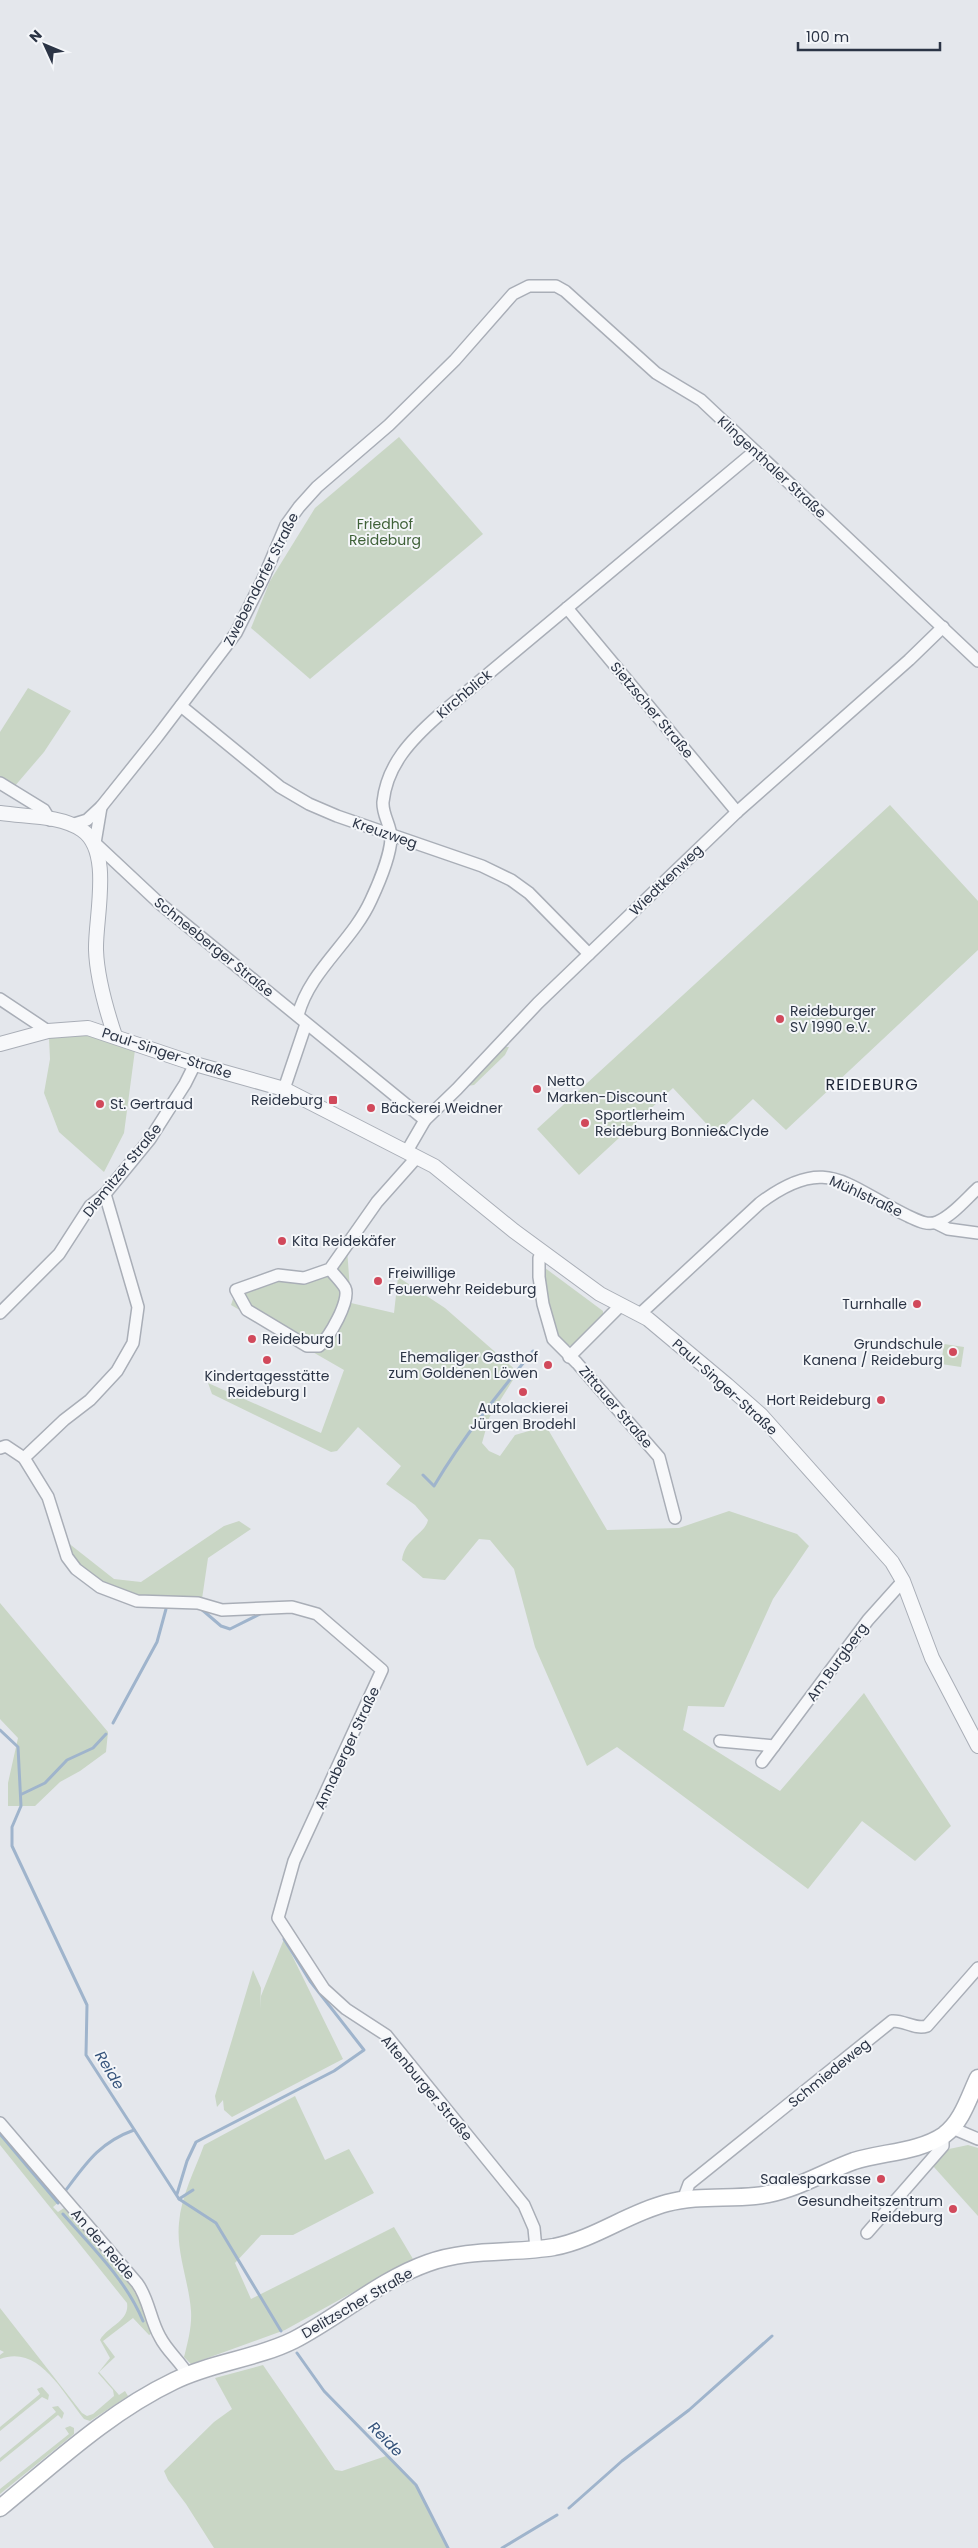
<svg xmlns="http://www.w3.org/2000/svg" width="978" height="2548" font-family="Poppins,sans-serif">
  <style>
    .green { fill: #c9d6c5 }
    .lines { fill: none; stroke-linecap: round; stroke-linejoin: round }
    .stream { stroke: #9fb4cc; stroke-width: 3 }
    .minor-casing { stroke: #a9aeb7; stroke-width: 14 }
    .tertiary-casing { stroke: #a9aeb7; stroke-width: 16 }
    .secondary-casing { stroke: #a9aeb7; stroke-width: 19 }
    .minor { stroke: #f7f8fa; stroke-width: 11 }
    .tertiary { stroke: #f7f8fa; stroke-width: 14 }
    .secondary { stroke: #fff; stroke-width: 16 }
    .poi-dot { fill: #d1495b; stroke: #f4f6f9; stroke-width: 2 }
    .labels { text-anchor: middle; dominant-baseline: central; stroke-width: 4; stroke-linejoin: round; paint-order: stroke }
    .street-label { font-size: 14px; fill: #2b3445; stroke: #f4f6f9 }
    .park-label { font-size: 14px; fill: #3f6138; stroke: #f4f6f9 }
    .poi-label { font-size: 14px; fill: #2b3445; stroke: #f4f6f9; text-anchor: start }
    .water-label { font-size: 15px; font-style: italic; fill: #34527a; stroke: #f4f6f9 }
    .quarter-label { font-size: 16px; letter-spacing: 1px; fill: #1d2536; stroke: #f4f6f9 }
  </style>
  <rect width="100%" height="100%" fill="#e4e7ec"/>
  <g class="green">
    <polygon points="399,437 483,534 310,679 251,628 270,581 315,508"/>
    <polygon points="28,688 71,711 44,752 14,787 0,779 0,732"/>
    <polygon points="890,805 978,901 978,950 786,1130 753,1099 716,1134 673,1088 579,1175 537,1129"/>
    <polygon points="84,1034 135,1050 124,1133 104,1172 59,1132 44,1093 50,1059 49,1038"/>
    <polygon points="504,1047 509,1047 505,1055 474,1085 467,1086"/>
    <path d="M347,1249L351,1303L394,1313L398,1277L445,1308L518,1372L489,1418L482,1443L489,1451L500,1456L515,1435L546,1426L607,1530L679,1528L729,1511L797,1534L809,1546L773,1599L724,1707L688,1706L683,1730L780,1791L864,1693L951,1826L915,1861L862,1821L808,1889L617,1747L587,1766L535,1647L514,1569L490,1540L479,1539L445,1580L423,1578L402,1560C405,1538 425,1534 428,1520L415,1505L386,1484L401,1466L358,1427L337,1451L331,1452L212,1394L208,1383L321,1433L344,1370L231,1305L236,1290L278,1275L326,1277Z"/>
    <polygon points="541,1265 603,1311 603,1314 572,1346 567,1345 554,1335"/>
    <polygon points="944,1344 964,1347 961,1367 941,1364"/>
    <path d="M239,1521L251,1529L208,1558L202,1599C183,1599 155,1602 136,1597C109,1591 73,1571 67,1542L114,1579L141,1582L224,1526Z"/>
    <polygon points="0,1603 108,1732 106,1752 80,1771 60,1782 35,1806 8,1806 8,1783 18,1738 0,1719"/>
    <polygon points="284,1939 343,2059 232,2117 224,2110 223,2100 217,2107 215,2096 253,1970 261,1988 260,2009 261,1996"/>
    <path d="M295,2096L325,2160L349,2149L374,2193L293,2235H261L235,2263L251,2299L394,2227L413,2259L285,2330L191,2364L184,2357C188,2342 192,2326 191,2311C189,2282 176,2252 179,2223C181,2196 195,2170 204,2145Z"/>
    <path d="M0,2129L60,2201L53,2207L58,2212L64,2208L131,2286L141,2304L153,2333L149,2335L133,2318L103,2341L115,2357L99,2372L119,2395L125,2391L128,2396L90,2421L84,2419C63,2393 39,2344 0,2359V2355L4,2352L0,2350V2308L82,2413L87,2416L93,2414L114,2396L113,2390L98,2373L110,2358L100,2340C108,2326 130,2321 127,2303L0,2145Z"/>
    <polygon points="968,2145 978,2148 978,2216 933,2166 949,2149"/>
    <polygon points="263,2365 335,2470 342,2471 386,2456 416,2485 447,2548 214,2548 186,2504 168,2480 164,2471 214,2422 232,2409 215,2378"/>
    <polygon points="42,2387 49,2395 48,2400 42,2397 0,2431 0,2427 40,2394 37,2389"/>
    <polygon points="58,2406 64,2413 62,2419 58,2415 0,2462 0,2458 56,2412 52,2407"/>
    <polygon points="70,2426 74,2428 74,2434 0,2494 0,2489 69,2434 65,2428"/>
  </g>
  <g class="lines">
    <g class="stream">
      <path d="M423,1475L434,1486C463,1437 498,1394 533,1351"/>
      <polyline points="200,1608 221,1626 230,1629 262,1613"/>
      <polyline points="113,1723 157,1642 166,1609"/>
      <polyline points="0,1730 18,1747 21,1806 12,1827 12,1846 87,2005 86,2055 179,2199 216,2223 281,2331"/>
      <polyline points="22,1794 45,1783 67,1760 93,1748 106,1734"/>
      <polyline points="0,2134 58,2203"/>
      <path d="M63,2194C85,2165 98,2143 134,2130"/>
      <polyline points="177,2194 187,2161 196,2142 334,2071 364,2050 310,1981 284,1939"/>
      <polyline points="179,2199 193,2190"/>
      <path d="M63,2214C92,2247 126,2280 143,2321"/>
      <polyline points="297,2353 324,2391 416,2485 448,2548"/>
      <polyline points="569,2508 622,2461 689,2410 772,2336"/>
      <polyline points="502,2548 557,2515"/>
    </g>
    <defs>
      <g id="minor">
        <polyline points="567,608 737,812"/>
        <polyline points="181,706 280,787 309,804 337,816 482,866 511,880 529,893 589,954"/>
        <polyline points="0,783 44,810 50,820"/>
        <polyline points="101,807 95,843 158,902 425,1120"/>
        <polyline points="71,825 87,820 101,807 157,737 236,633 263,579 286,525 299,507 317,487 389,425 455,360 513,294 529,286 556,286 565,291 656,373 701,400 978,661"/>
        <polyline points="0,999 48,1031"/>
        <path d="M298,1015C310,970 352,942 371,900C378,885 390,856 391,839C392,827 382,815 383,802C387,764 412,739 439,715L755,451"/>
        <polyline points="284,1089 306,1024"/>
        <polyline points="407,1151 425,1120 457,1089 538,1003 737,812 909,660 943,627"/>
        <polyline points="936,1223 948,1229 978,1233"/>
        <polyline points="543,1253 539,1258 539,1277 543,1304 553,1339 577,1363 659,1457 675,1518"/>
        <path d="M330,1269C334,1275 341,1281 345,1288C351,1300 329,1338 319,1346H307L247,1310L236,1290L278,1275L304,1278L330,1269L377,1202L417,1157"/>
        <polyline points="0,1313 59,1254 90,1206 105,1194 150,1139 185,1084 195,1064"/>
        <path d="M640,1314L760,1203C827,1153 845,1186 908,1216C917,1220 927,1226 937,1222C952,1216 966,1199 978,1188"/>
        <polyline points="569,1357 620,1306"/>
        <polyline points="0,1448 6,1446 24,1458 48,1497 67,1557 76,1569 100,1587 137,1601 198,1603 222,1610 292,1607 317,1614 382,1670 294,1861 278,1918 324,1989 346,2009 386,2035 524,2205 534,2228 536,2249"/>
        <polyline points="24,1458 64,1420 90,1400 117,1371 133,1343 138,1307 105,1194"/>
        <polyline points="720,1741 774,1746 868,1620 903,1581"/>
        <polyline points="762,1762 774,1746"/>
        <path d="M0,2123L137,2283C149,2299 150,2320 160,2337C167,2351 180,2361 188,2375"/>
        <polyline points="952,2128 978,2139"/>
        <path d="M683,2200L689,2184L892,2021C904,2020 915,2030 927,2026L978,1968"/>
        <polyline points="867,2233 943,2146 943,2135"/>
      </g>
      <g id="tertiary">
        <path d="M0,813C26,817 60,815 82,830C113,851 95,918 96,950C97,979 106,1009 115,1036"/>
        <polyline points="0,1044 48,1031 88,1028 195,1064 284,1089 434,1166 514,1231 600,1294 648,1319 727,1385 761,1415 892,1562 903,1581 932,1658 978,1746"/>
      </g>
      <path id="secondary" d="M0,2508C55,2463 109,2412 174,2381C212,2362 256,2359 294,2340C340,2316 380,2280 428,2263C469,2248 512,2254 554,2247C595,2239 628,2213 667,2203C696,2195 726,2199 755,2196C791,2193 821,2173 854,2161C883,2152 919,2152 944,2135C962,2122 969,2097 978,2078"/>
    </defs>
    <use href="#minor" class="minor-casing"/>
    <use href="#tertiary" class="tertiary-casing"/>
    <use href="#secondary" class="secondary-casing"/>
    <use href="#minor" class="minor"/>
    <use href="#tertiary" class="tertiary"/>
    <use href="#secondary" class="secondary"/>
  </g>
  <g class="poi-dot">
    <circle cx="780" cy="1019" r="5"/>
    <circle cx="537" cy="1089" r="5"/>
    <rect x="328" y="1095" width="10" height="10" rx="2.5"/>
    <circle cx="100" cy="1104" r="5"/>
    <circle cx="371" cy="1108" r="5"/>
    <circle cx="585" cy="1123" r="5"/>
    <circle cx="282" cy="1241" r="5"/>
    <circle cx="378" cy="1281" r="5"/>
    <circle cx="917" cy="1304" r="5"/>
    <circle cx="252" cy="1339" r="5"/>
    <circle cx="953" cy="1352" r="5"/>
    <circle cx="267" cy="1360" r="5"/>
    <circle cx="548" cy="1365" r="5"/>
    <circle cx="523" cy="1392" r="5"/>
    <circle cx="881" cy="1400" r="5"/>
    <circle cx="881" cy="2179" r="5"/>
    <circle cx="953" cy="2209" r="5"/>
  </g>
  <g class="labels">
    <g class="street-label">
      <text transform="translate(772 467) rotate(43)">Klingenthaler Straße</text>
      <text transform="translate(261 579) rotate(-63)">Zwebendorfer Straße</text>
      <text transform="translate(464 694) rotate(-40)">Kirchblick</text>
      <text transform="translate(652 710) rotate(50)">Sietzscher Straße</text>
      <text transform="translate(385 833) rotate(19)">Kreuzweg</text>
      <text transform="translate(666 880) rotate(-44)">Wiedtkenweg</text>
      <text transform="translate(214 947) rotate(39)">Schneeberger Straße</text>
      <text transform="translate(167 1053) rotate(18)">Paul-Singer-Straße</text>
      <text transform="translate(122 1170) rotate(-51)">Diemitzer Straße</text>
      <text transform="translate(866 1196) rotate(25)">Mühlstraße</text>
      <text transform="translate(725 1387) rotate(42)">Paul-Singer-Straße</text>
      <text transform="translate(616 1407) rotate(49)">Zittauer Straße</text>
      <text transform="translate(837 1662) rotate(-54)">Am Burgberg</text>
      <text transform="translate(347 1748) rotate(-65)">Annaberger Straße</text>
      <text transform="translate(829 2073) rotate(-39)">Schmiedeweg</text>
      <text transform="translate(427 2088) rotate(50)">Altenburger Straße</text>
      <text transform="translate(103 2244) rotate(49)">An der Reide</text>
      <text transform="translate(357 2303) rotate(-30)">Delitzscher Straße</text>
    </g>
    <g class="park-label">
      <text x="385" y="524">Friedhof<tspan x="385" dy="16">Reideburg</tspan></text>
    </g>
    <g class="poi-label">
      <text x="790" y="1011">Reideburger<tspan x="790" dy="16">SV 1990 e.V.</tspan></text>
      <text x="547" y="1081">Netto<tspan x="547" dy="16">Marken-Discount</tspan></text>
      <text x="323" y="1100" text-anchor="end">Reideburg</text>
      <text x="110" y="1104">St. Gertraud</text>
      <text x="381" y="1108">Bäckerei Weidner</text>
      <text x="595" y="1115">Sportlerheim<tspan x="595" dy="16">Reideburg Bonnie&amp;Clyde</tspan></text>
      <text x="292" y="1241">Kita Reidekäfer</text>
      <text x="388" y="1273">Freiwillige<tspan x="388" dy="16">Feuerwehr Reideburg</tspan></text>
      <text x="907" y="1304" text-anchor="end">Turnhalle</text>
      <text x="262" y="1339">Reideburg I</text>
      <text x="943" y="1344" text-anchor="end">Grundschule<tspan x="943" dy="16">Kanena / Reideburg</tspan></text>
      <text x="538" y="1357" text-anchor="end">Ehemaliger Gasthof<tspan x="538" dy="16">zum Goldenen Löwen</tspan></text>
      <text x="267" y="1376" text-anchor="middle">Kindertagesstätte<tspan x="267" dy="16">Reideburg I</tspan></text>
      <text x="871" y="1400" text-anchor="end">Hort Reideburg</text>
      <text x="523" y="1408" text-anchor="middle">Autolackierei<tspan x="523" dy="16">Jürgen Brodehl</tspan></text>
      <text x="871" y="2179" text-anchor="end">Saalesparkasse</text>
      <text x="943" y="2201" text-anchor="end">Gesundheitszentrum<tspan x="943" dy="16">Reideburg</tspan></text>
    </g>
    <g class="water-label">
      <text transform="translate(110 2070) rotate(59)">Reide</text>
      <text transform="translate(386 2439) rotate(46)">Reide</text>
    </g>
    <g class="quarter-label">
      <text x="872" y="1084">REIDEBURG</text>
    </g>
  </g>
  <g transform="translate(45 45) rotate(314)" stroke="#f4f6f9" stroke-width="4" paint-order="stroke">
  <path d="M0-4L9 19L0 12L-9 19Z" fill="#2b3445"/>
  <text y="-8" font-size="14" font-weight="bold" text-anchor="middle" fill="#2b3445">N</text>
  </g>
  <path d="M798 42v8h142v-8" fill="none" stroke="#2b3445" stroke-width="2.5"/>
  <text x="806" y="42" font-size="15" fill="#2b3445" stroke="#f4f6f9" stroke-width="4" paint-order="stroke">100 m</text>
</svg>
